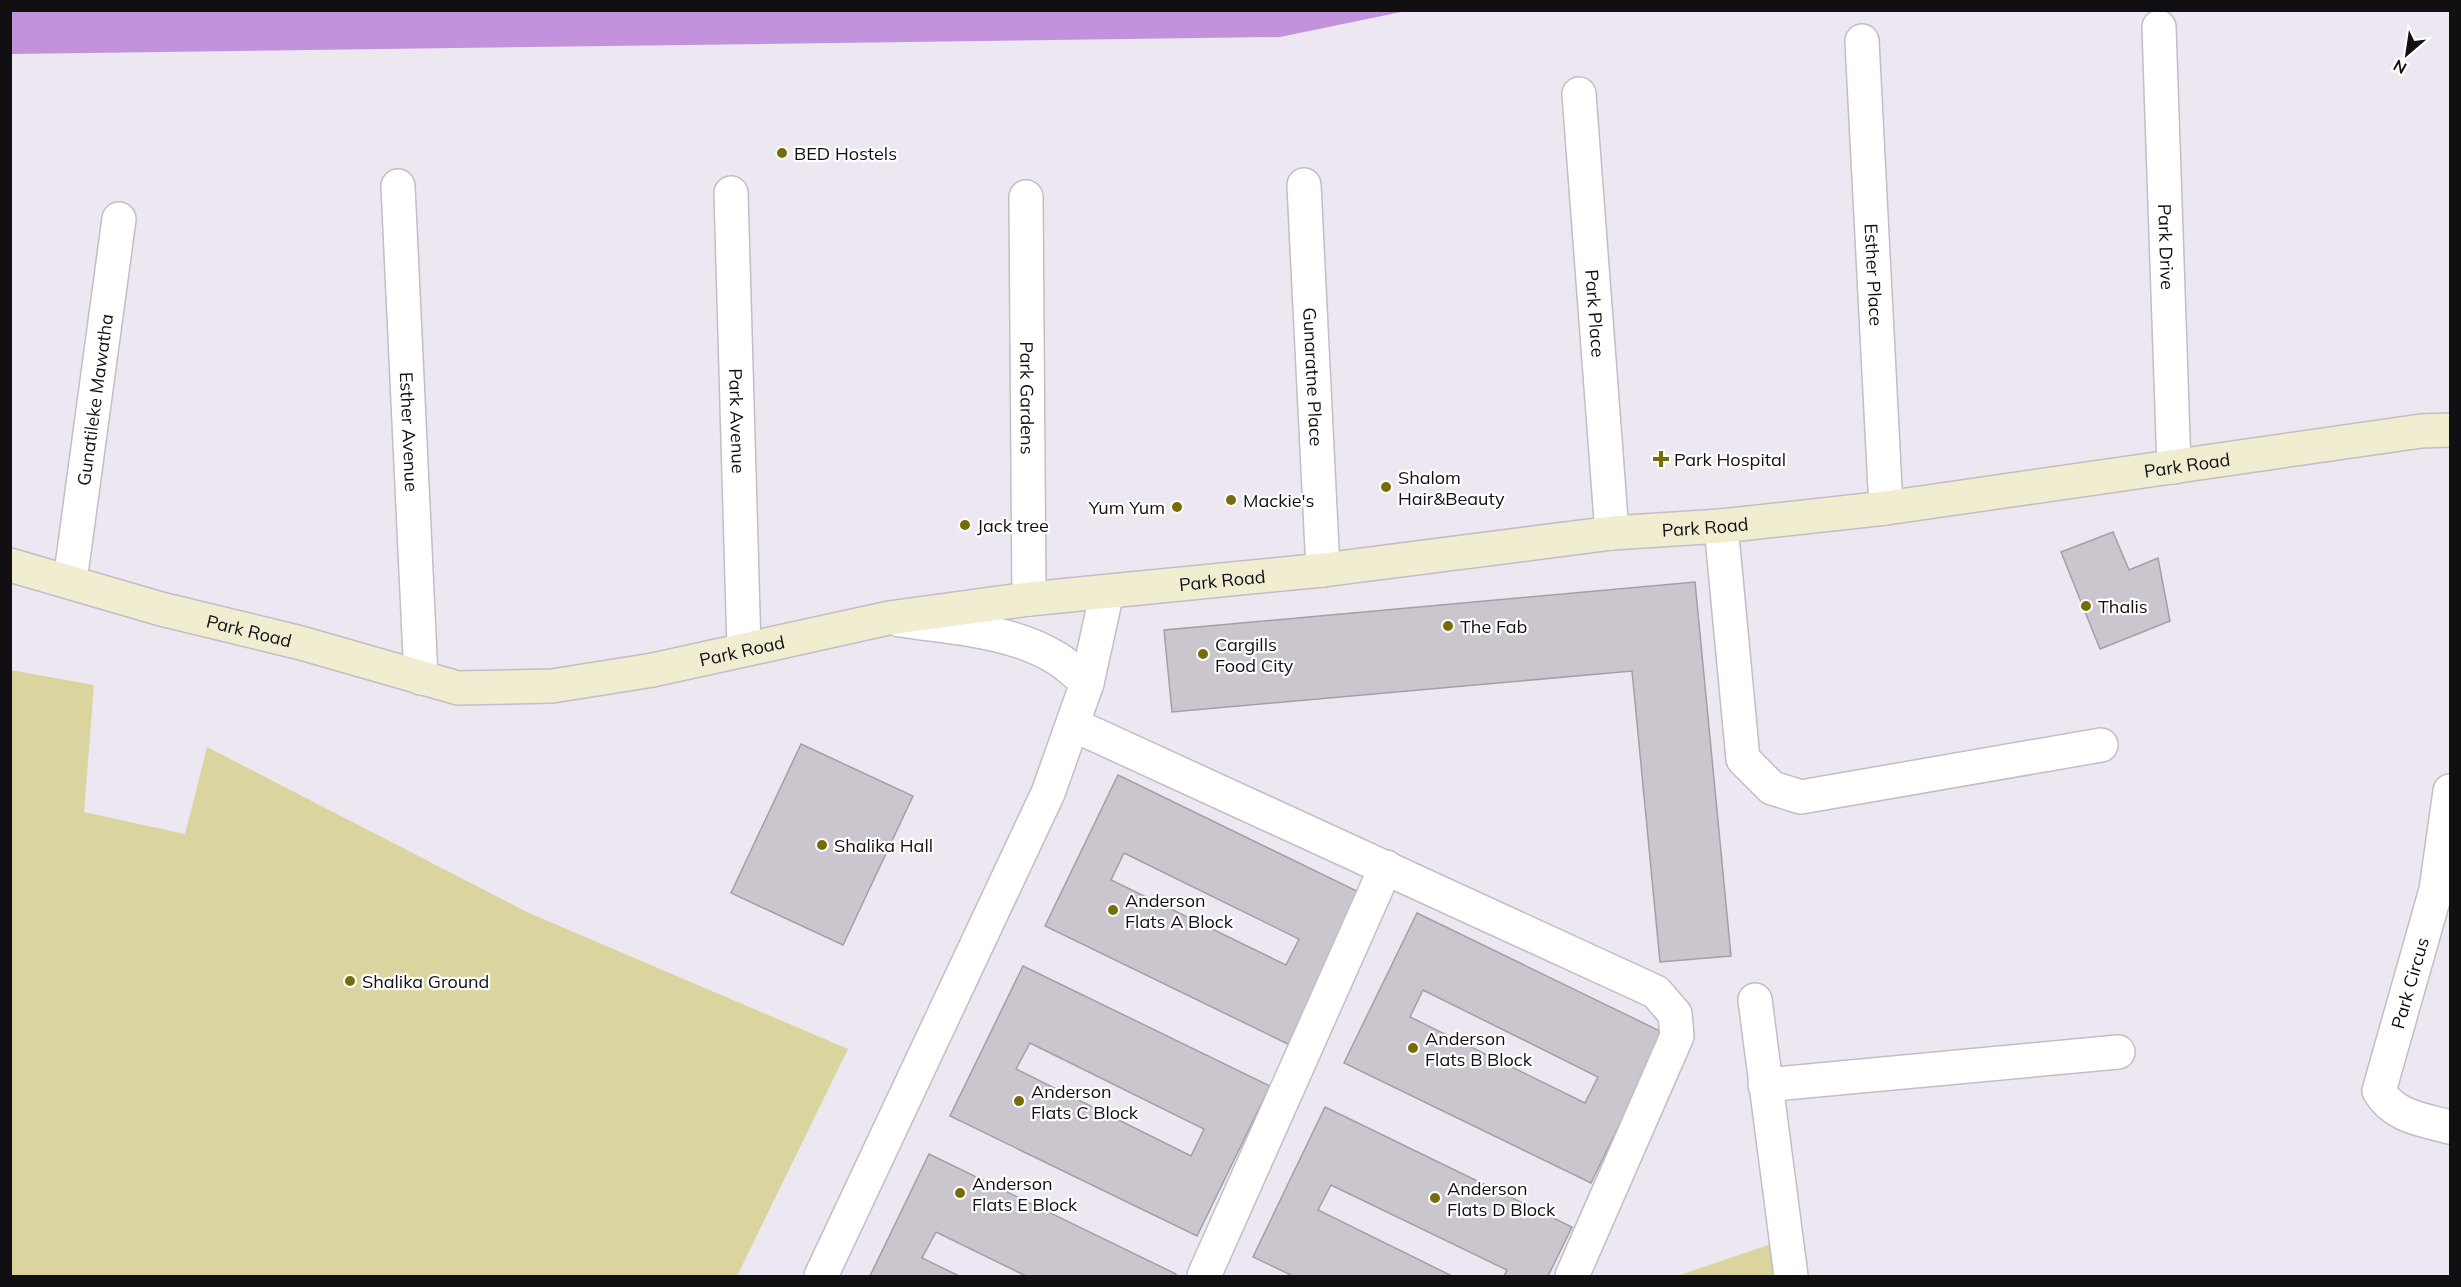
<svg xmlns="http://www.w3.org/2000/svg" width="2461" height="1287" font-family="Mulish,sans-serif">
  <style>
    .green { fill: #dad59e }
    .water { fill: #c292dd }
    .building { fill: #cbc5ce; stroke: #a49ea7; stroke-width: 1.5; fill-rule: evenodd }
    .lines { fill: none; stroke-linecap: round; stroke-linejoin: round }
    .street-casing { stroke: #c3bdc6; stroke-width: 36 }
    .secondary-casing { stroke: #c3bdc6; stroke-width: 36 }
    .street { stroke: #fff; stroke-width: 33 }
    .secondary { stroke: #f0edd0; stroke-width: 33 }
    .poi-dot { fill: #766d09; stroke: #fff; stroke-width: 2 }
    .labels { text-anchor: middle; dominant-baseline: central; stroke-width: 4.5; stroke-linejoin: round; paint-order: stroke }
    .poi-label { font-size: 18px; fill: #110f12; stroke: #fff; text-anchor: start }
    .street-label { font-size: 18px; fill: #110f12; stroke: #fff }
  </style>
  <rect width="100%" height="100%" fill="#ece7f0"/>
  <g class="green">
    <polygon points="10,670 94,685 84,812 185,834 207,747 529,913 848,1049 737,1276 11,1276"/>
    <polygon points="1783,1240 1788,1276 1677,1276"/>
  </g>
  <polygon class="water" points="10,11 11,10 1406,11 1280,37 11,54"/>
  <g class="building">
    <polygon points="2113,532 2129,570 2158,558 2170,621 2100,649 2061,552"/>
    <polygon points="1695,582 1731,956 1660,962 1632,671 1172,712 1164,630"/>
    <polygon points="801,744 913,796 843,945 731,893"/>
    <path d="M1118,775L1365,895L1292,1046L1045,926ZM1124,853L1299,939L1286,965L1111,880Z"/>
    <path d="M1417,913L1664,1033L1591,1183L1344,1063ZM1423,990L1598,1077L1585,1103L1410,1017Z"/>
    <path d="M1023,966L1270,1086L1197,1236L950,1116ZM1030,1043L1204,1129L1191,1156L1016,1069Z"/>
    <polygon points="1325,1107 1572,1227 1548,1276 1504,1276 1507,1270 1331,1185 1318,1210 1452,1276 1293,1276 1253,1257"/>
    <polygon points="929,1154 1176,1274 1175,1276 1026,1276 936,1232 922,1258 959,1276 870,1276"/>
  </g>
  <g class="lines">
    <defs>
      <g id="street">
        <path id="s1" d="M2159,27L2174,467"/>
        <path id="s2" d="M1862,41L1886,508"/>
        <path id="s3" d="M1579,94L1612,533"/>
        <path id="s4" d="M1304,185L1323,570"/>
        <path id="s5" d="M398,186L421,678"/>
        <path id="s6" d="M731,193L744,649"/>
        <path id="s7" d="M1026,197L1029,599"/>
        <polyline points="1721,526 1743,759 1772,788 1801,797 2101,745"/>
        <path id="s8" d="M70,581L119,219"/>
        <path d="M900,620C953,628 1012,630 1058,659C1069,666 1078,675 1087,683"/>
        <polyline points="1074,725 1656,992 1675,1014 1677,1036 1572,1276"/>
        <path d="M2450,791L2436,890L2379,1091C2394,1117 2424,1120 2450,1127"/>
        <polyline points="1755,1000 1791,1276"/>
        <polyline points="1765,1085 2118,1052"/>
        <polyline points="821,1276 1048,793 1087,683 1107,592"/>
        <polyline points="1204,1276 1386,867"/>
      </g>
      <g id="secondary">
        <path id="s9" d="M10,565L161,609L301,643L458,688L552,686L653,670L889,618L1029,599L1323,570L1612,533L1721,526L1886,508L2421,431L2450,430"/>
      </g>
    </defs>
    <use href="#street" class="street-casing"/>
    <use href="#secondary" class="secondary-casing"/>
    <use href="#street" class="street"/>
    <use href="#secondary" class="secondary"/>
  </g>
  <g class="poi-dot">
    <circle cx="782" cy="153" r="6"/>
    <path d="M1658 450h6v6h6v6h-6v6h-6v-6h-6v-6h6z"/>
    <circle cx="1386" cy="487" r="6"/>
    <circle cx="1231" cy="500" r="6"/>
    <circle cx="1177" cy="507" r="6"/>
    <circle cx="965" cy="525" r="6"/>
    <circle cx="2086" cy="606" r="6"/>
    <circle cx="1448" cy="626" r="6"/>
    <circle cx="1203" cy="654" r="6"/>
    <circle cx="822" cy="845" r="6"/>
    <circle cx="1113" cy="910" r="6"/>
    <circle cx="350" cy="981" r="6"/>
    <circle cx="1413" cy="1048" r="6"/>
    <circle cx="1019" cy="1101" r="6"/>
    <circle cx="960" cy="1193" r="6"/>
    <circle cx="1435" cy="1198" r="6"/>
  </g>
  <g class="labels">
    <g class="poi-label">
      <text x="794" y="153">BED Hostels</text>
      <text x="1674" y="459">Park Hospital</text>
      <text x="1398" y="477">Shalom<tspan x="1398" dy="21">Hair&amp;Beauty</tspan></text>
      <text x="1243" y="500">Mackie's</text>
      <text x="1165" y="507" text-anchor="end">Yum Yum</text>
      <text x="977" y="525">Jack tree</text>
      <text x="2098" y="606">Thalis</text>
      <text x="1460" y="626">The Fab</text>
      <text x="1215" y="644">Cargills<tspan x="1215" dy="21">Food City</tspan></text>
      <text x="834" y="845">Shalika Hall</text>
      <text x="1125" y="900">Anderson<tspan x="1125" dy="21">Flats A Block</tspan></text>
      <text x="362" y="981">Shalika Ground</text>
      <text x="1425" y="1038">Anderson<tspan x="1425" dy="21">Flats B Block</tspan></text>
      <text x="1031" y="1091">Anderson<tspan x="1031" dy="21">Flats C Block</tspan></text>
      <text x="972" y="1183">Anderson<tspan x="972" dy="21">Flats E Block</tspan></text>
      <text x="1447" y="1188">Anderson<tspan x="1447" dy="21">Flats D Block</tspan></text>
    </g>
    <g class="street-label">
      <text stroke="none"><textPath href="#s1" startOffset="220">Park Drive</textPath></text>
      <text stroke="none"><textPath href="#s2" startOffset="234">Esther Place</textPath></text>
      <text stroke="none"><textPath href="#s3" startOffset="220">Park Place</textPath></text>
      <text stroke="none"><textPath href="#s4" startOffset="192">Gunaratne Place</textPath></text>
      <text stroke="none"><textPath href="#s7" startOffset="201">Park Gardens</textPath></text>
      <text stroke="none"><textPath href="#s8" startOffset="183">Gunatileke Mawatha</textPath></text>
      <text stroke="none"><textPath href="#s6" startOffset="228">Park Avenue</textPath></text>
      <text stroke="none"><textPath href="#s5" startOffset="246">Esther Avenue</textPath></text>
      <text stroke="none"><textPath href="#s9" startOffset="2210">Park Road</textPath></text>
      <text stroke="none"><textPath href="#s9" startOffset="1724">Park Road</textPath></text>
      <text stroke="none"><textPath href="#s9" startOffset="1238">Park Road</textPath></text>
      <text stroke="none"><textPath href="#s9" startOffset="248">Park Road</textPath></text>
      <text stroke="none"><textPath href="#s9" startOffset="752">Park Road</textPath></text>
      <text transform="translate(2410 983) rotate(-74)">Park Circus</text>
    </g>
  </g>
  <rect width="2461" height="1287" fill="none" stroke="#110f12" stroke-width="24"/>
  <g transform="translate(2407 54) rotate(209)" stroke="#ffffff" stroke-width="4.5" paint-order="stroke">
  <path d="M0-4.5L10 22L0 15L-10 22Z" fill="#110f12"/>
  <text y="-9" font-size="16" font-weight="bold" text-anchor="middle" fill="#110f12">N</text>
  </g>
</svg>
